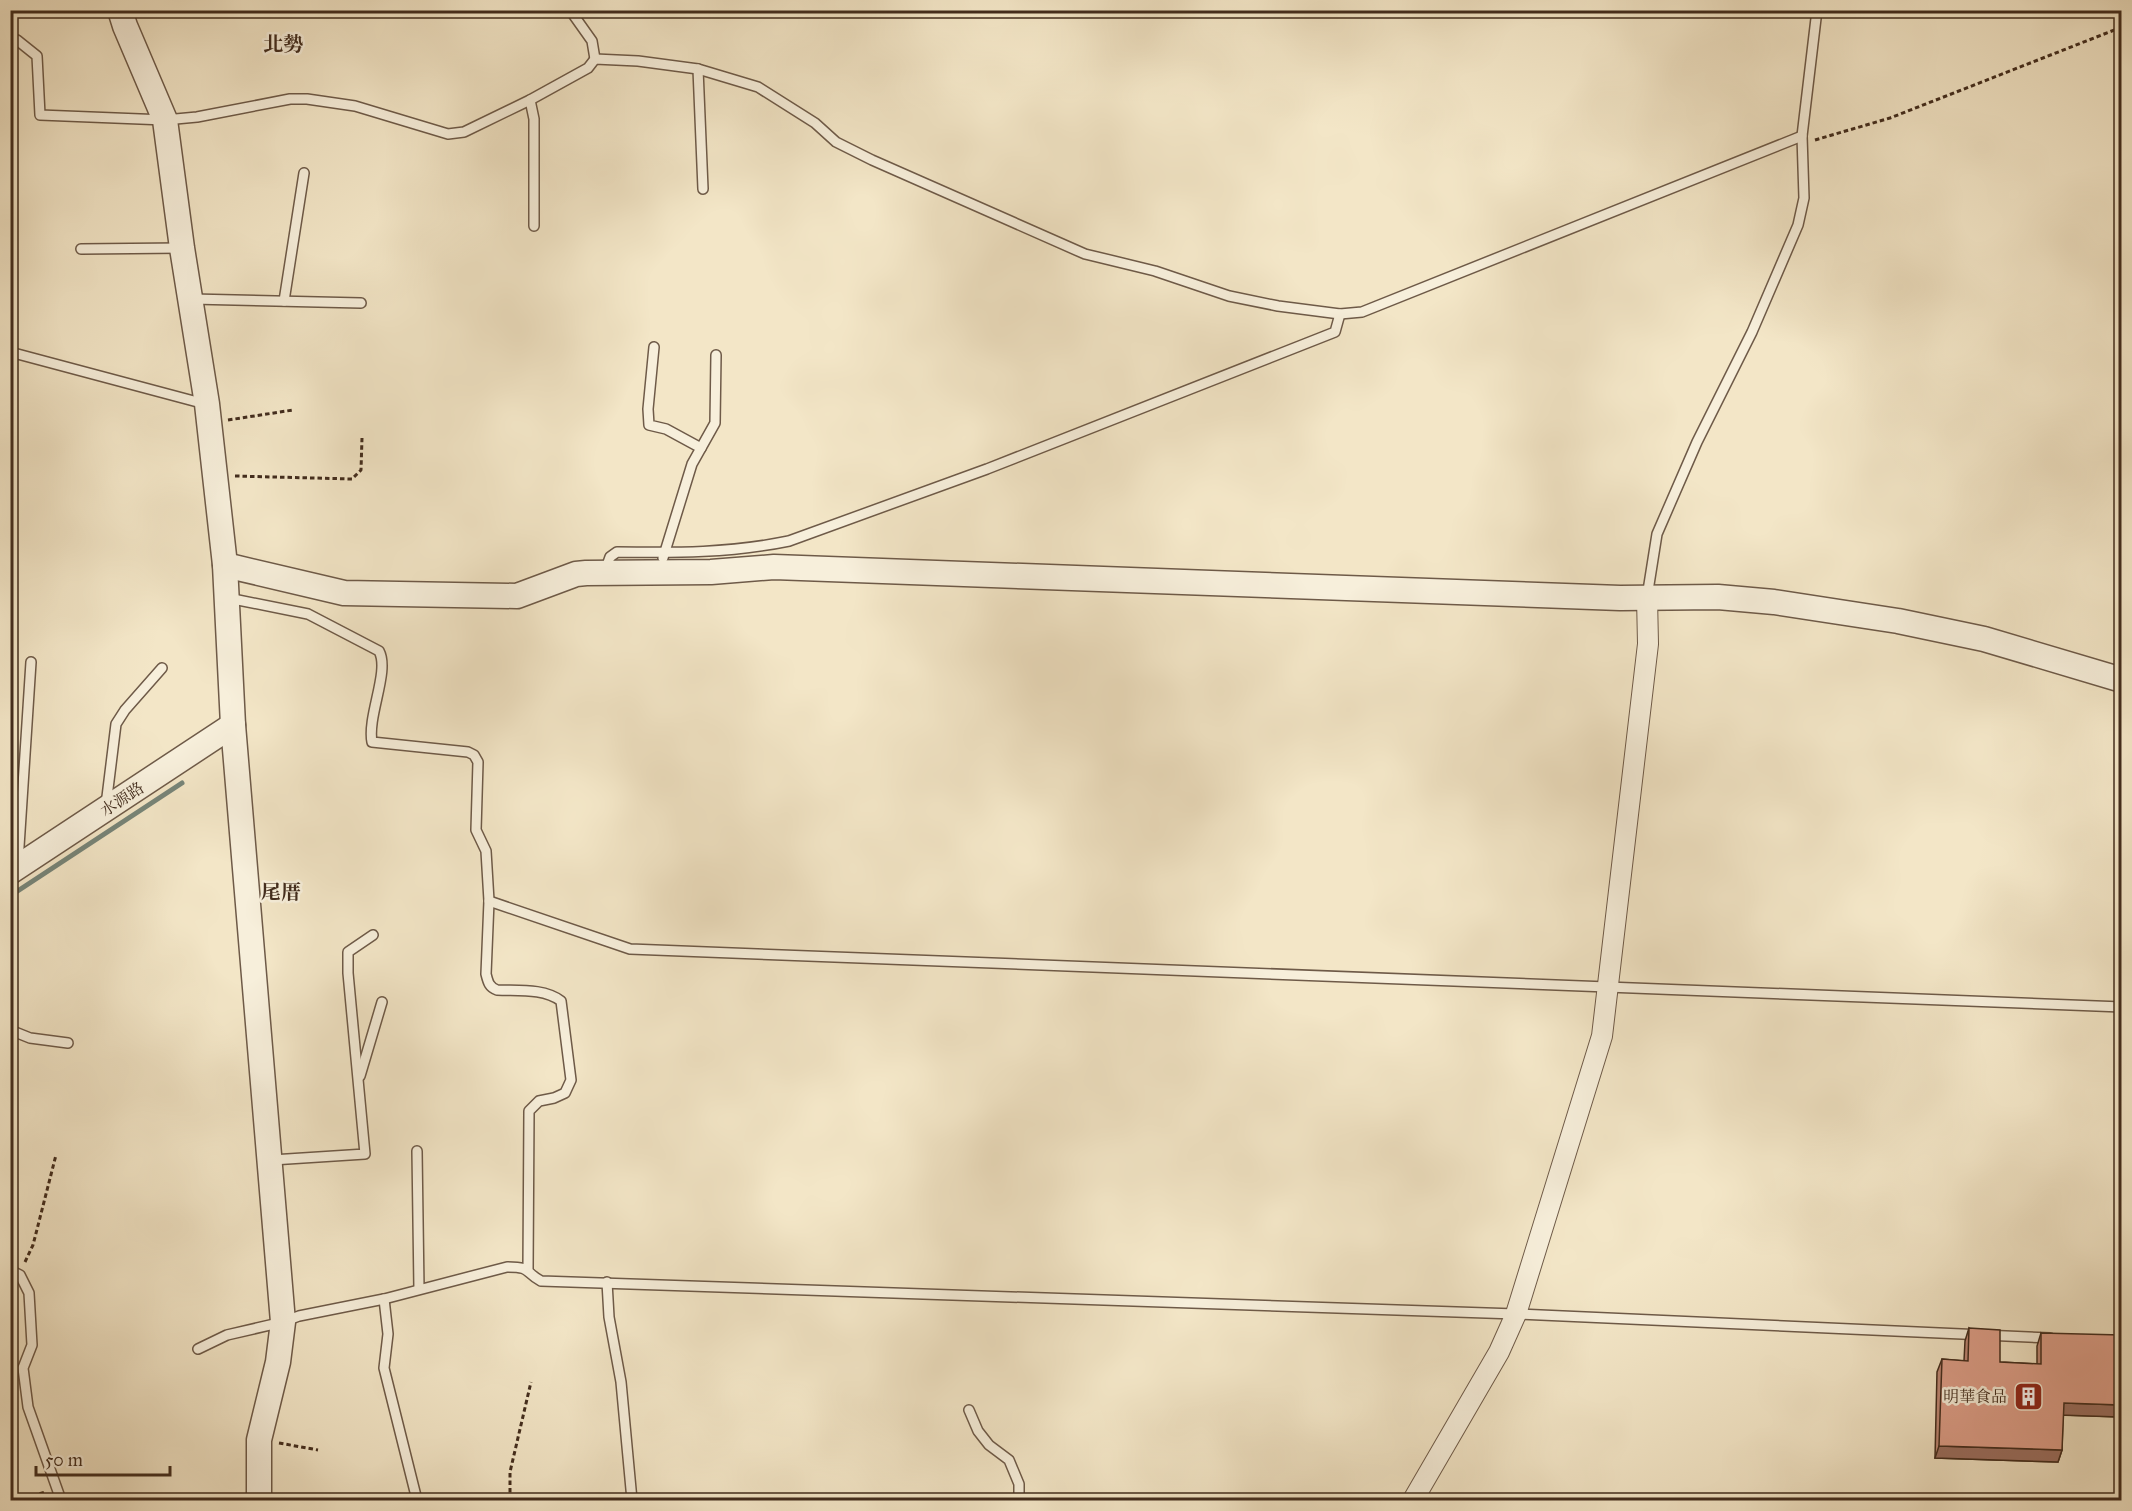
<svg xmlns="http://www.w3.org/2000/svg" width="2132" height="1511" font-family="'IM FELL Great Primer','Noto Serif TC',serif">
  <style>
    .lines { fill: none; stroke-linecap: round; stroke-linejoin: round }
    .stream { stroke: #778579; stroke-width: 5 }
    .service-casing { stroke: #6e5a48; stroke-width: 12 }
    .minor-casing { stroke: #6e5a48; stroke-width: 22 }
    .tertiary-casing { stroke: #6e5a48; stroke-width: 27 }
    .path { stroke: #422c1d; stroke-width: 3; stroke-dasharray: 4.5 3; stroke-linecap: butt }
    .service { stroke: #f7efdb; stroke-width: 9 }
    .minor { stroke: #f7efdb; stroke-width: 20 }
    .tertiary { stroke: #f7efdb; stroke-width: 24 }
    .wall { fill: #bf8977; stroke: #422c1d; stroke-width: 1.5 }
    .shaded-wall { fill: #9b6f61; stroke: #422c1d; stroke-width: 1.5 }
    .building { fill: #de9f8a; stroke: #422c1d; stroke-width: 1.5 }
    .labels { text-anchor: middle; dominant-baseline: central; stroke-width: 5; stroke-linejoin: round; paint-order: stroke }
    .street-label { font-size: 16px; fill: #422c1d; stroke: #f7efdb }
    .poi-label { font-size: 16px; fill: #422c1d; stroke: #f7efdb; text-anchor: end }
    .quarter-label { font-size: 20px; font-weight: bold; fill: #422c1d; stroke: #f7efdb }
  </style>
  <rect width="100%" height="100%" fill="#f3e6c7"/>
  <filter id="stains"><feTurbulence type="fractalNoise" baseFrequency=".00333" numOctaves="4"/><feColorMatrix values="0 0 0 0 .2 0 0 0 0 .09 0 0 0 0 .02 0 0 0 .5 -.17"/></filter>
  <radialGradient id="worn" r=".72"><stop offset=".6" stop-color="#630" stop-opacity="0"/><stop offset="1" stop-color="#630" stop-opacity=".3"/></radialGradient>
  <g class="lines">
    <polyline class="stream" points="10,896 182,783"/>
    <defs>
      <g id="service">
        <polyline points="570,10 592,41 595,59"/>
        <polyline points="17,40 37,56 40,115 165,120 197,117 290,99 307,99 355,106 448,134 464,132 530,100 588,68 595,59 638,61 698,69 758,87 815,123 836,142 872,160 1085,254 1155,271 1229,296 1278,306 1340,314 1362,312 1802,136"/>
        <polyline points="698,69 703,189"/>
        <polyline points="530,100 534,119 534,226"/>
        <polyline points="81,249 182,248"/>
        <polyline points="192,299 361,303"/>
        <polyline points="284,301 304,173"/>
        <polyline points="654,347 648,409 649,425 666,429 701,448 692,464 663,558"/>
        <polyline points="10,352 205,404"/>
        <polyline points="701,448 715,423 716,355"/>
        <path d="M605,571L610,557L617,552C677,553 730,553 789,541L987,469L1335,332L1340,314"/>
        <polyline points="1647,597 1657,534 1697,442 1752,332 1798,225 1804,198 1802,136 1817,10"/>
        <path d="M228,598L308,614L379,651C390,671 367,716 372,742L468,752L474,755L478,762L476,830L486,851L489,901L486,974C488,982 489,987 497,990C518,991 544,988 561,1001L571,1080L565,1093L554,1098L539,1101L529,1111L528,1269"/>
        <polyline points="106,805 116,724 125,710 162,668"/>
        <polyline points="18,862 31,662"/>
        <polyline points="489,901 630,949 2122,1007"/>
        <polyline points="10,1030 30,1038 68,1043"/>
        <polyline points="360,1076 382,1002"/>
        <polyline points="417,1151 419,1289"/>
        <polyline points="272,1160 365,1154 348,973 348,952 373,935"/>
        <polyline points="10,1270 20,1275 29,1293 32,1345 23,1368 28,1407 61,1500"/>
        <polyline points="607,1282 609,1317 621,1382 632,1500"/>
        <polyline points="384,1299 388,1334 384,1368 417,1500"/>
        <path d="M198,1349L227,1335L283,1322L299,1316L384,1299L507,1267C532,1267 523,1271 541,1281L1516,1314L2050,1338"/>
        <polyline points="969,1410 978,1431 989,1445 1009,1460 1019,1484 1019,1500"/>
      </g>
      <polyline id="minor" points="1413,1500 1499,1352 1516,1314 1602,1036 1648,644 1647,597"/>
      <g id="tertiary">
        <polyline points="120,10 125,26 165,120 182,248 207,404 225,565 233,725 283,1322 278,1362 259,1440 259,1500"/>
        <polyline points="225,565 344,593 517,596 576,574 586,573 711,572 774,567 1620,598 1718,597 1774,602 1898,621 1984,639 2122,680"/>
        <polyline points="10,872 233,725"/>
      </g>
    </defs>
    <use href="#service" class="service-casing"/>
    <use href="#minor" class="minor-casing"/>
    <use href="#tertiary" class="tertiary-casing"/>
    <g class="path">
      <polyline points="1815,140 1890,118 2122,27"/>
      <polyline points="228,420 293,410"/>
      <polyline points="235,476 352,479 361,470 362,438"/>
      <polyline points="25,1262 33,1245 56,1155"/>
      <polyline points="279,1443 318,1450"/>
      <polyline points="18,1500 45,1492"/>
      <polyline points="510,1500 510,1472 531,1382"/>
    </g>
    <use href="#service" class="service"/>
    <use href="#minor" class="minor"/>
    <use href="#tertiary" class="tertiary"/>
  </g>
  <polygon class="wall" points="1969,1328 2000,1362 2037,1364 2037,1346 2041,1333 2119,1417 2063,1415 2062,1450 2058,1462 1935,1458 1937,1372 1942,1359 1964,1361 1965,1341"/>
  <g class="shaded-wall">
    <polygon points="2064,1403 2121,1405 2121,1412 2119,1417 2059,1415"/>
    <polygon points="1939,1446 2062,1450 2058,1462 1935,1458"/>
  </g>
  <polygon class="building" points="1969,1328 2000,1330 2000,1362 2041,1364 2041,1333 2121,1335 2121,1405 2064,1403 2062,1450 1939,1446 1942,1359 1968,1361"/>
  <defs>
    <symbol id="building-square" viewBox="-11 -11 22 22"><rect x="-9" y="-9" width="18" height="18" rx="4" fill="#8f2418" stroke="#f7efdb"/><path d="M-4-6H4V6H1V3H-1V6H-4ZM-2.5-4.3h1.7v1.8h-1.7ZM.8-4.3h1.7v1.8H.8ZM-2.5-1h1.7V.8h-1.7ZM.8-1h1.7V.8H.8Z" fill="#fff"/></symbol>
  </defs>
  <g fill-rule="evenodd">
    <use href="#building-square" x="2012" y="1380" width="33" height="33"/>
  </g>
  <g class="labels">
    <g class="street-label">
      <text transform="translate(122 799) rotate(-33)">水源路</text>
    </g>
    <g class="poi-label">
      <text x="2007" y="1396">明華食品</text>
    </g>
    <g class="quarter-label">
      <text x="283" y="44">北勢</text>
      <text x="281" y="892">尾厝</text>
    </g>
  </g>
  <rect width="2132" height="1511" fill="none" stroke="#f3e6c7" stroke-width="36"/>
  <rect x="12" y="12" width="2108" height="1487" fill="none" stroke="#422c1d" stroke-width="3"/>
  <rect x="18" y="18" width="2096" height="1475" fill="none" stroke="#422c1d" stroke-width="1.5"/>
  <path d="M36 1466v9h134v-9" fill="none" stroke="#422c1d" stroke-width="3"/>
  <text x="45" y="1466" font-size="18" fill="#422c1d" stroke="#f7efdb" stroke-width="4.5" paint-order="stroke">50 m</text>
  <rect width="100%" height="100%" filter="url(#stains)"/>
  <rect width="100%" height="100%" fill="url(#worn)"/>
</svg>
